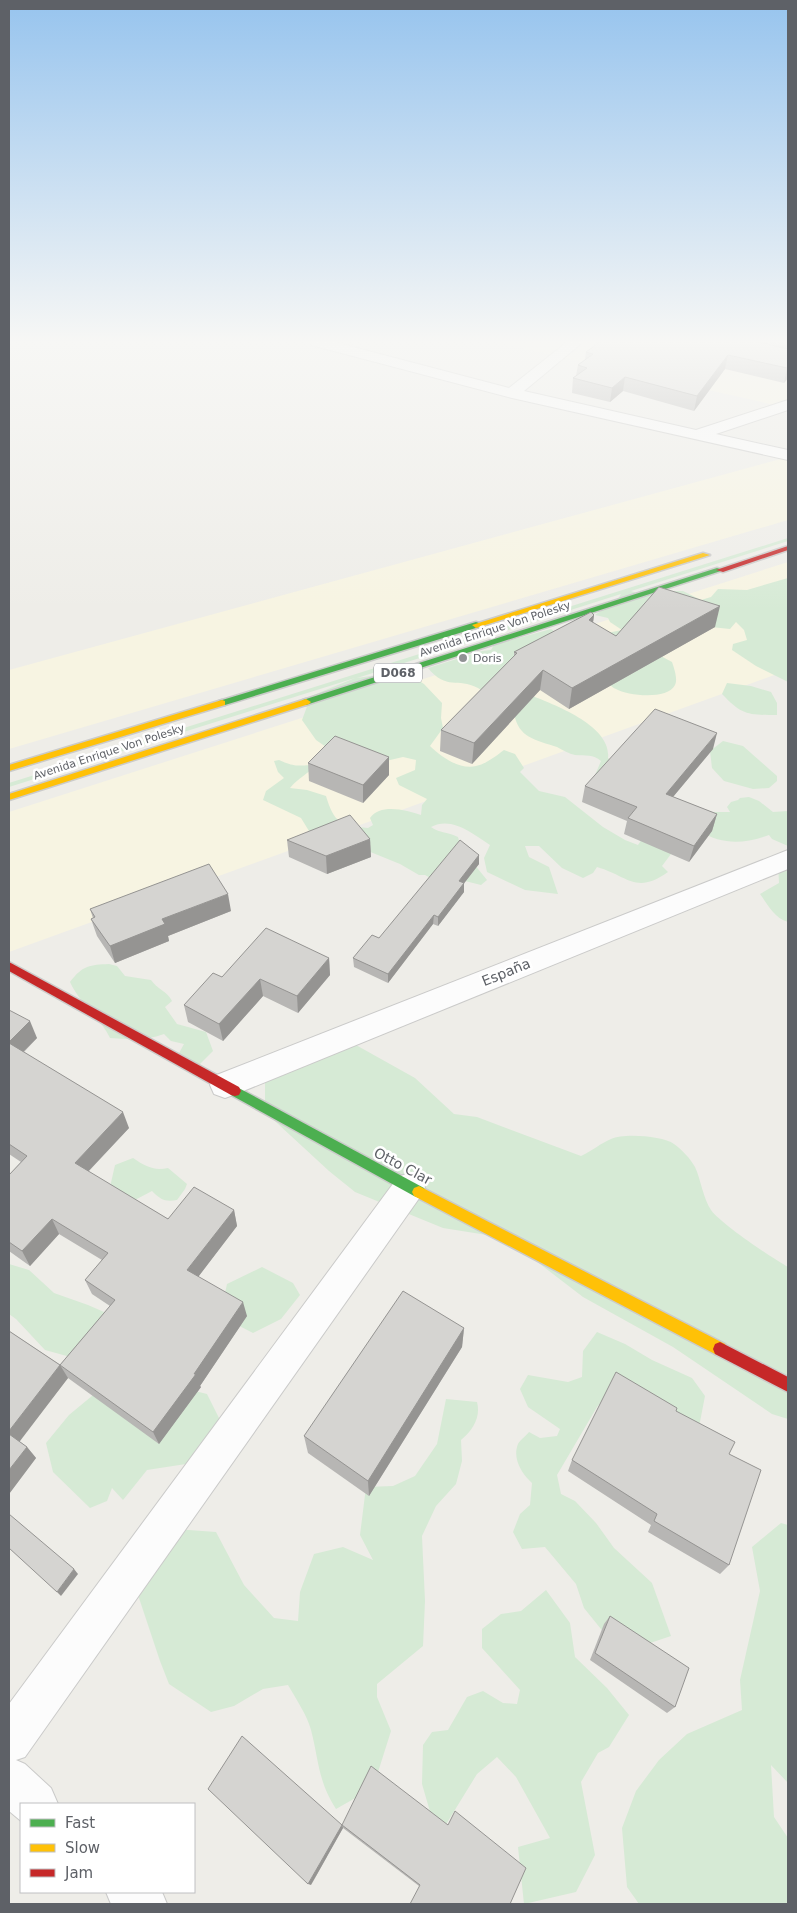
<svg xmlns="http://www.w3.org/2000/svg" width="797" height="1913" font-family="'DejaVu Sans',sans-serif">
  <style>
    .commercial { fill: #f7f4e2 }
    .green { fill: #d6ead5 }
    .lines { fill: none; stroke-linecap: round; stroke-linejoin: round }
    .street-casing { stroke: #cacac9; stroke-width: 2 }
    .fast-casing { stroke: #cbcbca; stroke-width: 3 }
    .slow-casing { stroke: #cbcbca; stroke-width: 3 }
    .jam-casing { stroke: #cbcbca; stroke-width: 3 }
    .street { fill: #fcfcfc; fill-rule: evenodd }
    .fast { fill: #4caf50; fill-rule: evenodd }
    .slow { fill: #ffc107; fill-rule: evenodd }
    .jam { fill: #c62828; fill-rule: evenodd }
    .wall { fill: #b7b6b4 }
    .shaded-wall { fill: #959492 }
    .building { fill: #d5d4d1; stroke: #959492 }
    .poi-dot { fill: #909294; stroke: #fff; stroke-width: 2 }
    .labels { text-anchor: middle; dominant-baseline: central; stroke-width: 5; stroke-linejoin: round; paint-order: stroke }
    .far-street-label { font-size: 11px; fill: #5e6167; stroke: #fff }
    .far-poi-label { font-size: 11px; fill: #5e6167; stroke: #fff; text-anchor: start }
    .shield { fill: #fff; stroke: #8e9095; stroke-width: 1 }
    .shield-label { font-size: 12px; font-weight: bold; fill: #5e6167 }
    .street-label { font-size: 14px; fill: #5e6167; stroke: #fff }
  </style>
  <rect width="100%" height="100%" fill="#eeede8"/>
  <g class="commercial">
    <polygon points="495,342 680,342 788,366 788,408"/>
    <polygon points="788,457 788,520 9,749 9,670"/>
    <polygon points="788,562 788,670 9,952 9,812"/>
  </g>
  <g class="green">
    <path d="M788,538V541L631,591L647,596L666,591H683L701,600L711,597L718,589L747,590L788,578V682L756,666L732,650L733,644L747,640L744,630L736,622L730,629L711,627L657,654L672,662C674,668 678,679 675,685C668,700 628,696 616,689C613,688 610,685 607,682L600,638L612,632L622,630L610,622L608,618L595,615L618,599L621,594L357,678L404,671L424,684L442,703L441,718L443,728L430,746C441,757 460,770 476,766C486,764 496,756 504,750L515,754L524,768L520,772L539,791L565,797L603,827L625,840L638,845L642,839L674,850L662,866L668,872C636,895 628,876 597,867L593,873L583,878L562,868L539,846H525L529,857L549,867L558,894L525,890L487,872L484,858L490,845C473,834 452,816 431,827C439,833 449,832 458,837L461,848L487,880L481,885L465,881L434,880L425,875H419L400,864L368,851L326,840L309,831L301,818L263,800L266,791L284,778L278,772L274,761L279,760C297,768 298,765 316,765C308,774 298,778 290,788L307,790L326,796C334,823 341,826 368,828L373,825L370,818C380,803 407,810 421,815L422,805L427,799L399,785L396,778L415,770L416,760L403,757L377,763L342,758L316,740L302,720L311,696L355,678L9,787V783Z"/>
    <path d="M551,629L558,634L555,683L530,695C555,705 612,726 608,758L621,769L593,780L601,761C593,754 586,756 575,755C569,754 563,750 557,747C536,740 518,738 514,713C506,708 498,704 490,698C486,695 482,690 478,688C457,677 447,691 428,668L482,651L491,650L494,645Z"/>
    <path d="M727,683L751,686L771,692L777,703V715C747,715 742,715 722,694Z"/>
    <polygon points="723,741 743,746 777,776 777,781 769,788 753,789 724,781 712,768 710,751"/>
    <path d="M749,797L759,801L773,812L788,811V846L772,839L769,835C743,844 723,845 699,831L700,817L712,812H730L727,807L731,802L738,800L740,798Z"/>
    <path d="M788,857V922C774,918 768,905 760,894L779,883L778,862Z"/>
    <path d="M109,964L117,966L125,976L151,980C157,989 167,991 172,1001L165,1007L177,1024L206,1032L213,1051L197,1067L178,1055L184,1044L171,1041L164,1034C146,1041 128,1039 110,1038C100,1017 80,1004 70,982C83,965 90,965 109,964Z"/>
    <path d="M338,1035L415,1078L454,1114L477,1117L581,1156C592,1151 601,1143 611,1139C624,1133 663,1136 674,1144C682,1150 690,1158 695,1167C701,1180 703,1198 711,1210C721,1224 772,1258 788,1267V1419L772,1414L673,1347L583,1297L506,1238L443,1228L355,1192L329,1171L265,1112V1062Z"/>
    <path d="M133,1158C145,1166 153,1171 168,1168L187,1184L185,1189L177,1200C165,1202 161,1200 152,1191L133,1201L110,1187L115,1165Z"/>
    <polygon points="9,1264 29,1270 54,1293 88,1305 120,1319 74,1358 45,1350 16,1319 9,1314"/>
    <polygon points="262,1267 293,1283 300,1295 281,1319 253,1333 220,1316 227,1284"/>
    <path d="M597,1332L625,1344L652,1360L692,1378L705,1396L698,1432L617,1382L597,1407L557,1475L561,1494L575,1501L596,1523L614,1548L652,1583L671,1636L650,1643L605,1634L584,1608L576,1584L545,1547L522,1549L513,1532L520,1514L530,1505L532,1483C522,1474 512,1459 518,1444C520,1440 526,1436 529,1432L540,1438L557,1436L560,1429L528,1407L520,1389L528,1375L568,1382L582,1377L583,1351Z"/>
    <polygon points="187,1389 207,1394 220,1420 199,1462 147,1470 123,1500 112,1488 107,1501 90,1508 53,1472 46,1443 69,1415 98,1391"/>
    <path d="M446,1399L477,1402C481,1417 473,1430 461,1440L462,1461L456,1484L436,1506L422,1536L425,1601L423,1646L377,1684V1697L391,1731L373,1788L336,1809C318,1781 319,1761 311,1730C307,1715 296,1699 288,1685L263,1689L234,1706L211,1712L169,1684L160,1661L137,1592L175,1529L216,1532L244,1585L274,1618L298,1621L300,1592L314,1554L343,1547L373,1560L360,1535L366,1487L393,1486L415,1476L437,1444Z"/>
    <polygon points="781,1523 788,1525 788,1783 771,1765 774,1817 788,1838 788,1904 639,1904 627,1887 622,1828 636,1791 659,1760 687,1734 742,1710 740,1680 760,1591 752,1547"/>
    <polygon points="546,1590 570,1623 575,1657 607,1688 629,1715 609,1747 598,1753 581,1782 595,1855 576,1892 524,1904 518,1847 550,1838 516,1777 497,1757 477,1774 445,1826 431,1815 422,1784 423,1745 432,1732 448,1730 467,1697 483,1691 503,1703 517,1704 520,1690 482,1648 482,1629 501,1614 521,1611"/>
  </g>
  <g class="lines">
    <defs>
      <g id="street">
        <polygon points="309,342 334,342 509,388 567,342 583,342 524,391 696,430 788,400 788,410 716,434 788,450 788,460 512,398 311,345"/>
        <polygon points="788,850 788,869 236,1094 225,1098 214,1094 210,1085 214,1076"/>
        <polygon points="409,1173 420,1177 425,1187 420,1197 25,1757 16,1760 25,1764 51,1788 58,1804 21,1804 21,1821 9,1811 9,1704 398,1177"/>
        <polygon points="106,1892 162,1892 167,1904 111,1904"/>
      </g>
      <g id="fast">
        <polygon points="717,568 724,570 309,704 306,705 301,702 303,700"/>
        <polygon points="476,622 479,623 479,627 225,705 219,705 217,703 219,701"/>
        <polygon points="235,1086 424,1188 426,1192 424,1196 419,1198 414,1196 231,1095 229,1091 231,1087"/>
      </g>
      <g id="slow">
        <polygon points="703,553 710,555 479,627 476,628 472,625"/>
        <polygon points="306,699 311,702 309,704 9,800 9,794"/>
        <polygon points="222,700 225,701 225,705 9,771 9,765"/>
        <polygon points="419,1186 725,1344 727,1349 725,1354 720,1356 715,1354 414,1196 412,1192 414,1188"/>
      </g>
      <g id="jam">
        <polygon points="788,546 788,550 723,572 716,570"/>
        <polygon points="9,962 239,1087 241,1091 239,1095 235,1096 231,1095 9,971"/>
        <polygon points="720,1342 788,1377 788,1392 715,1354 713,1349 715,1344"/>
      </g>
    </defs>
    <use href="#street" class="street-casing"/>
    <use href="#fast" class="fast-casing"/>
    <use href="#slow" class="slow-casing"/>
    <use href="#jam" class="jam-casing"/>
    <use href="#street" class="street"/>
    <use href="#fast" class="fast"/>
    <use href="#slow" class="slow"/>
    <use href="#jam" class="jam"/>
  </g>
  <g class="wall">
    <polygon points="595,342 788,342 788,378 784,383 725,369 694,411 623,391 610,402 572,393 573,378 576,376 578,365 585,360 586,352 594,346"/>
    <polygon points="594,615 593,623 616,636 715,627 569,709 540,690 472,764 440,751 441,730 514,656 514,652"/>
    <polygon points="713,749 673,797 717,814 712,831 689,862 624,834 627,821 582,802 585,786"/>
    <polygon points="389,757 389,775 363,803 309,781 308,763"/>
    <polygon points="370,839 371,857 327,874 289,857 287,840"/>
    <polygon points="479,855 479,864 464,883 464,892 438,926 433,924 388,983 354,967 353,958 379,938"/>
    <polygon points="90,909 231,911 168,936 169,941 115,963 97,936 91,919 93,918"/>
    <polygon points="329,958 330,975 298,1013 263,996 223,1041 188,1022 184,1005 222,977"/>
    <polygon points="9,1010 37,1038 24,1052 129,1128 88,1172 168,1219 234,1210 237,1226 198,1277 247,1316 200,1386 201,1387 159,1444 68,1378 19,1441 27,1447 36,1458 9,1494 9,1331 60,1365 110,1306 92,1294 85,1280 102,1260 59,1234 30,1266 9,1251 9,1175 21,1162 9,1154"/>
    <polygon points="464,1328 462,1347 369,1496 308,1453 304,1436"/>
    <polygon points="676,1411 729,1454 729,1565 720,1574 648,1532 651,1525 568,1471 572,1460"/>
    <polygon points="610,1616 675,1707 667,1713 590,1660 604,1624"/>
    <polygon points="448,1824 419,1886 343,1828 311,1885 342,1825"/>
  </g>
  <g class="shaded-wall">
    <polygon points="728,355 725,369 694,411 697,396"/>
    <polygon points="788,367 788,378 784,383 787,368"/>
    <polygon points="625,377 623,391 610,402 612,388"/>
    <polygon points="720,606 715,627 569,709 572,688"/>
    <polygon points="594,615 591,636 589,620"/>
    <polygon points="543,670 540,690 472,764 474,743"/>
    <polygon points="717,733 713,749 662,810 666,794"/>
    <polygon points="389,757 389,775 363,803 363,785"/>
    <polygon points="717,814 712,831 689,862 694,846"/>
    <polygon points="370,839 371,857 327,874 326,856"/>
    <polygon points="479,855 479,864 459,890 459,881"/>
    <polygon points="464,883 464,892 438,926 438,917"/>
    <polygon points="228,894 231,911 168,936 169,941 115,963 110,946 162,919"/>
    <polygon points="434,915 433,924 388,983 388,974"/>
    <polygon points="329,958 330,975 298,1013 297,996"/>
    <polygon points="260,979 263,996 223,1041 219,1024"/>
    <polygon points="30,1021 37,1038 16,1059 9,1042"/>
    <polygon points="123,1112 129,1128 81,1179 75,1163"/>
    <polygon points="234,1210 237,1226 192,1285 187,1270"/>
    <polygon points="52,1219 59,1234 30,1266 22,1251"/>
    <polygon points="243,1302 247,1316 200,1386 201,1387 159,1444 153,1432"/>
    <polygon points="464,1328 462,1347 369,1496 368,1481"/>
    <polygon points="60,1365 68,1378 17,1445 9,1435 9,1431"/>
    <polygon points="27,1447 36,1458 9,1494 9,1470"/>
    <polygon points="74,1569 78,1574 61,1596 57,1592"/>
    <polygon points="342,1825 343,1828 311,1885 308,1884"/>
  </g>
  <g class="building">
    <polygon points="600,342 758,342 788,349 788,367 787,368 728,355 697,396 625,377 612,388 573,378 587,368 578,365 593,354 586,352"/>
    <polygon points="659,587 720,606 572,688 543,670 474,743 441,730 517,653 514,652 591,612 594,615 589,620 616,636"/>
    <polygon points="655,709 717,733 666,794 717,814 694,846 628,818 637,807 585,786"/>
    <polygon points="335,736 389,757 363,785 308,763"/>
    <polygon points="350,815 370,839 326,856 287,840"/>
    <polygon points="460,840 479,855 459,881 464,883 438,917 434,915 388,974 353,958 372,935 379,938"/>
    <polygon points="209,864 228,894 162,919 165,924 110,946 91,919 95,917 90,909"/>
    <polygon points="266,928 329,958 297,996 260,979 219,1024 184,1005 213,973 222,977"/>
    <polygon points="9,1010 30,1021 9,1042"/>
    <polygon points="9,1043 123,1112 75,1163 168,1219 194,1187 234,1210 187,1270 243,1302 194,1374 196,1374 153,1432 60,1365 115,1300 85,1280 108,1253 52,1219 22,1251 9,1242 9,1175 27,1156 9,1144"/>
    <polygon points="403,1291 464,1328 368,1481 304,1436"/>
    <polygon points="9,1331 60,1365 9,1431"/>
    <polygon points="616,1372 677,1408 676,1411 735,1442 729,1454 761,1470 729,1565 654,1521 657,1514 572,1460"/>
    <polygon points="9,1434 27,1447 9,1470"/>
    <polygon points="9,1514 74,1569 57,1592 9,1548"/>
    <polygon points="610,1616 689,1668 675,1707 595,1653"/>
    <polygon points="242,1736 342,1825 308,1884 208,1789"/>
    <polygon points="371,1766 448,1825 455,1811 526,1868 510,1904 410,1904 420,1885 342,1825"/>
  </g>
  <linearGradient id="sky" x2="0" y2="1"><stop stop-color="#97c4ee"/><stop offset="0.56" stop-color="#f7f7f5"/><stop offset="1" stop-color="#f7f7f5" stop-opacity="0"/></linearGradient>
  <rect width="797" height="610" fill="url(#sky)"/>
  <circle class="poi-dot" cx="463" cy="658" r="5"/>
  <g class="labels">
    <g class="far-street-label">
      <text transform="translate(495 629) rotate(-18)">Avenida Enrique Von Polesky</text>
      <text transform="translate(109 752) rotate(-18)">Avenida Enrique Von Polesky</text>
    </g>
    <g class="far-poi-label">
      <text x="473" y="658">Doris</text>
    </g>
    <rect class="shield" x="374" y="663.5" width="48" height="19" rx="4"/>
    <g class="shield-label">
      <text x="398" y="673">D068</text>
    </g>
    <g class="street-label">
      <text transform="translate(506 972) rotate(-22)">España</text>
      <text transform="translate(403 1166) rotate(28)">Otto Clar</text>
    </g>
  </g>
  <rect width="797" height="1913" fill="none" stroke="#5e6167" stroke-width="20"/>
  <rect x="20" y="1803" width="175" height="90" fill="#ffffff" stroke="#bfc0c2"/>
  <rect x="30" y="1819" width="25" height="8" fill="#4caf50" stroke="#bfc0c2"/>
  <text x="65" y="1828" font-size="15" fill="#5e6167">Fast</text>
  <rect x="30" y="1844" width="25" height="8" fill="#ffc107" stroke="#bfc0c2"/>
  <text x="65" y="1853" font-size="15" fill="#5e6167">Slow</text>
  <rect x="30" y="1869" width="25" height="8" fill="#c62828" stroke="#bfc0c2"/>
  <text x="65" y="1878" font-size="15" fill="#5e6167">Jam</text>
</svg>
